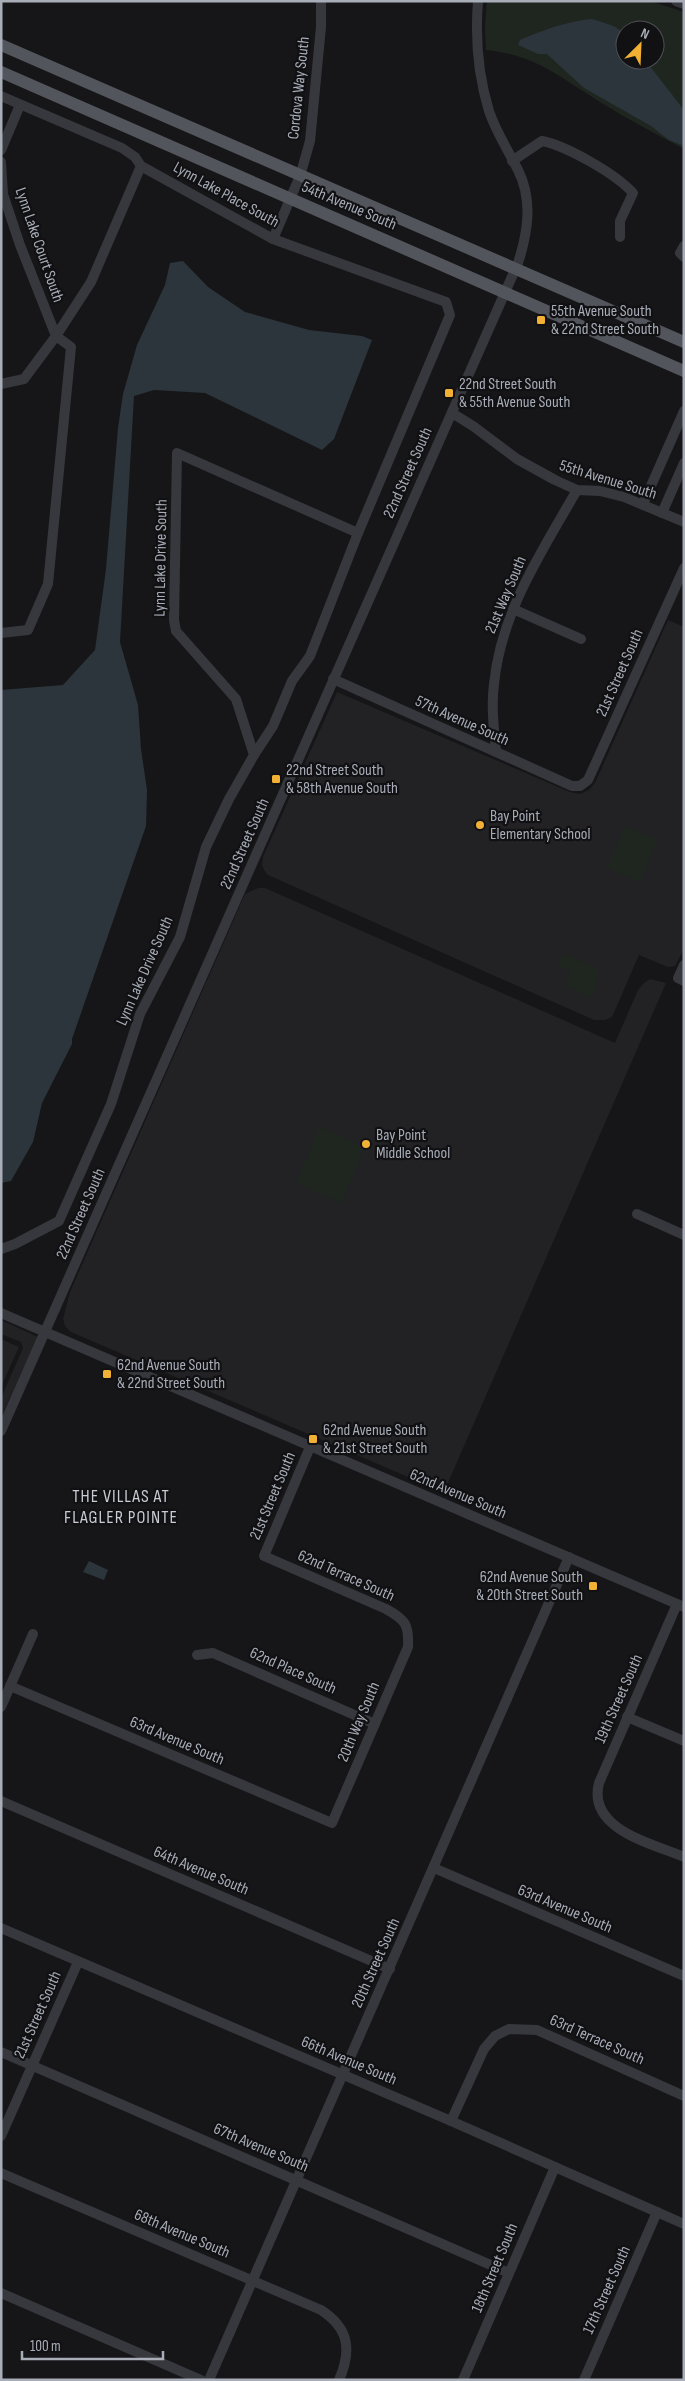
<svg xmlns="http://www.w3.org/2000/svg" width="685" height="2381" font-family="'Sofia Sans Condensed',sans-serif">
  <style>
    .built { fill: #222225 }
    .green { fill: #1e261f; fill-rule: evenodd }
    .water { fill: #2c353c }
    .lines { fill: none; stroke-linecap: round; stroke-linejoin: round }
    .minor { stroke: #37383d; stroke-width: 10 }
    .major { stroke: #53555c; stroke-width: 12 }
    .poi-dot { fill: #f2b134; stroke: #111113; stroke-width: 2 }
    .labels { text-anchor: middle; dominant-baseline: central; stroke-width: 4.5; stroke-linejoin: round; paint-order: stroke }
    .street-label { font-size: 16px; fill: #a8adb8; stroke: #111113 }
    .poi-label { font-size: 16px; fill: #a8adb8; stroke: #111113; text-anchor: start }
    .neighbourhood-label { font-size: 18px; letter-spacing: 1px; fill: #c9ccd4; stroke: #111113 }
  </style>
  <rect width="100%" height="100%" fill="#161618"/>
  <g class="built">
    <polygon points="668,620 684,627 684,949 675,966 668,967 639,955 612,1017 605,1020 594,1020 268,875 264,870 262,865 263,857 337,692 570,792 580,794 589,790 595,783"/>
    <polygon points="258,888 265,888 615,1043 638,990 644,983 650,979 666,983 447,1485 442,1490 429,1486 71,1332 65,1326 63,1319 70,1292 245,894"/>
    <polygon points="1,1320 38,1337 1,1417 1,1398 23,1348 21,1342 1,1334"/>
    <polygon points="1,1339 19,1347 1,1387"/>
  </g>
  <g class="green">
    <path d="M487,1H650L684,12V149C656,134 627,119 600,102C559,77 536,55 486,50L485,26ZM625,30H655V60H625Z"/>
    <polygon points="625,826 658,840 640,882 607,868"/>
    <polygon points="563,953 598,969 596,988 591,998 565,986 571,971 558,965"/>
    <polygon points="320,1127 365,1147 341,1203 296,1183"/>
  </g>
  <g class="water">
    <path d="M592,19C624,29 625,27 625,60H645L684,110V146L669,140L651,126L584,88L547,54H538L518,45L520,40C543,30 568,21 592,19Z"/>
    <polygon points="183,261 208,287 245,312 309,330 362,336 372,340 334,439 322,450 205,393 154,390 134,396 120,642 138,705 141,749 147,790 146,826 72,1039 72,1044 42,1103 33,1142 11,1181 1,1183 1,690 63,685 95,650 106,569 118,428 123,394 137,345 165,285 170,263"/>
    <polygon points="89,1561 108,1570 104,1580 83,1572"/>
  </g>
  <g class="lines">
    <g class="minor">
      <polyline points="676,1 684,4"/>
      <polyline points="1,96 122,148 135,157 141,166 273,239 446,302 450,315 358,533 177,453 174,620 176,631 236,699 254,755 229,799 206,847 180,937 140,1014 111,1104 59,1221 15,1244 1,1249"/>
      <polyline points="1,150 20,105"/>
      <path d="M512,161L542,141C567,146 616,174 633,193L620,221V237"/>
      <polyline points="1,162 3,194 20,245 56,336 24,379 1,384"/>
      <polyline points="273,239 300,176 310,141 321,27 321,1"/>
      <polyline points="684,246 680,253 684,257"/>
      <polyline points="452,413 473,426 517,459 555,480 577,490 600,491 624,497 684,522"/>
      <polyline points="643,504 684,411"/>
      <polyline points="662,513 684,463"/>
      <polyline points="513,609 581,639"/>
      <polyline points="1,633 28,630 48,584 71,347 56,336 91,282 141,166"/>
      <polyline points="333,679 572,786 580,786 588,780 684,568"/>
      <path d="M496,752C494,730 491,706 494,684C501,612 542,551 577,490"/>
      <polyline points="254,755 273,726 292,681 310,656 358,533"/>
      <polyline points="684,965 678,978 684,981"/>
      <polyline points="637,1214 684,1235"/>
      <polyline points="1,1313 684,1607"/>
      <path d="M1,1431L518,263C528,232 533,200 518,170C508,150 496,132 489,111C478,75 475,39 478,1"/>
      <path d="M677,1604L599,1783C587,1829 651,1843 684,1857"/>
      <polyline points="197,1655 213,1653 375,1724"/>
      <path d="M10,1686L332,1823L408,1647C409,1625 406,1620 386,1609L264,1556L310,1447"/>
      <polyline points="1,1707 33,1634"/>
      <polyline points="627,1717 684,1741"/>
      <polyline points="1,1801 390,1969"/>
      <polyline points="434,1868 684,1976"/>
      <polyline points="1,1928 451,2121 684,2224"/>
      <polyline points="1,2052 509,2273"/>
      <polyline points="451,2121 484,2049 495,2036 509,2029 537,2030 684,2096"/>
      <polyline points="1,2136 78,1962"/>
      <path d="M1,2173L321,2310C349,2328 352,2350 339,2380"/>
      <polyline points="1,2293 201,2380"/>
      <polyline points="209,2380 569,1557"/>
      <polyline points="463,2380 555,2167"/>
      <polyline points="584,2380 657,2212"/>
    </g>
    <g class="major">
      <polyline points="1,45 684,342"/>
      <polyline points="1,72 684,371"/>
    </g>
  </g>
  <g class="poi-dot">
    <rect x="536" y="315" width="10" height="10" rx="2.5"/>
    <rect x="444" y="388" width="10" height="10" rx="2.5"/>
    <rect x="271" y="774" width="10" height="10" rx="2.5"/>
    <circle cx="480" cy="825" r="5"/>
    <circle cx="366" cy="1144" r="5"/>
    <rect x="102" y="1369" width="10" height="10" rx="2.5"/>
    <rect x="308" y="1434" width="10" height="10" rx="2.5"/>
    <rect x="588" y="1581" width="10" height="10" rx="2.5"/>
  </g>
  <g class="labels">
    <g class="street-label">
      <text transform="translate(299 88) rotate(-84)">Cordova Way South</text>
      <text transform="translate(226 195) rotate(29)">Lynn Lake Place South</text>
      <text transform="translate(349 206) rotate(23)">54th Avenue South</text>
      <text transform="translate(39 245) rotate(71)">Lynn Lake Court South</text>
      <text transform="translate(408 473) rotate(-66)">22nd Street South</text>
      <text transform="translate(608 480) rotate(17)">55th Avenue South</text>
      <text transform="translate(161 558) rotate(-89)">Lynn Lake Drive South</text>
      <text transform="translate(506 595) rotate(-67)">21st Way South</text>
      <text transform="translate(620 673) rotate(-66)">21st Street South</text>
      <text transform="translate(462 721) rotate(24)">57th Avenue South</text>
      <text transform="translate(245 844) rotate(-66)">22nd Street South</text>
      <text transform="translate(145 971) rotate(-66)">Lynn Lake Drive South</text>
      <text transform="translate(81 1214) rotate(-66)">22nd Street South</text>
      <text transform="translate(458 1494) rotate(23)">62nd Avenue South</text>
      <text transform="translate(273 1496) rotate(-67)">21st Street South</text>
      <text transform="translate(346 1576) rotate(24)">62nd Terrace South</text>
      <text transform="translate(293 1671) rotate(24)">62nd Place South</text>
      <text transform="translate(619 1699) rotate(-66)">19th Street South</text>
      <text transform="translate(359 1722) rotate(-67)">20th Way South</text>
      <text transform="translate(177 1741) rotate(23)">63rd Avenue South</text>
      <text transform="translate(201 1871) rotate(23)">64th Avenue South</text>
      <text transform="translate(565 1909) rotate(23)">63rd Avenue South</text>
      <text transform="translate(376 1963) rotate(-66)">20th Street South</text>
      <text transform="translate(38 2015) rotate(-66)">21st Street South</text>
      <text transform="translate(597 2040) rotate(24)">63rd Terrace South</text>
      <text transform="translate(349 2061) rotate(23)">66th Avenue South</text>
      <text transform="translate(261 2148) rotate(23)">67th Avenue South</text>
      <text transform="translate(182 2234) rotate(23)">68th Avenue South</text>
      <text transform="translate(495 2268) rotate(-67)">18th Street South</text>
      <text transform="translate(607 2290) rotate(-66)">17th Street South</text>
    </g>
    <g class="poi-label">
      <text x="551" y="311">55th Avenue South<tspan x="551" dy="18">&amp; 22nd Street South</tspan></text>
      <text x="459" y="384">22nd Street South<tspan x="459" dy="18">&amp; 55th Avenue South</tspan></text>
      <text x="286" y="770">22nd Street South<tspan x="286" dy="18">&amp; 58th Avenue South</tspan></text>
      <text x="490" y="816">Bay Point<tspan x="490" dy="18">Elementary School</tspan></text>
      <text x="376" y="1135">Bay Point<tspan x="376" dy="18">Middle School</tspan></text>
      <text x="117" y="1365">62nd Avenue South<tspan x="117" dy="18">&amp; 22nd Street South</tspan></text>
      <text x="323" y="1430">62nd Avenue South<tspan x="323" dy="18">&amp; 21st Street South</tspan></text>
      <text x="583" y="1577" text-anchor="end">62nd Avenue South<tspan x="583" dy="18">&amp; 20th Street South</tspan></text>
    </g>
    <g class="neighbourhood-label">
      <text x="121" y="1496">THE VILLAS AT<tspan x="121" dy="21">FLAGLER POINTE</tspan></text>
    </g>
  </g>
  <rect width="685" height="2381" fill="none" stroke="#a8adb8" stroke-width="5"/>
  <g transform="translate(640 45) rotate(24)"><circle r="24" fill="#111113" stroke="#4d4f55"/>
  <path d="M0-4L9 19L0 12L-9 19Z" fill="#f2b134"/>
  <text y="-8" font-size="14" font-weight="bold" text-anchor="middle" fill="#a8adb8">N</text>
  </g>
  <path d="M22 2351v8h141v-8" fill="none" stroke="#a8adb8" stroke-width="2.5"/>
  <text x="30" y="2351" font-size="15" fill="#a8adb8" stroke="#111113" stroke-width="4" paint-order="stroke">100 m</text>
</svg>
